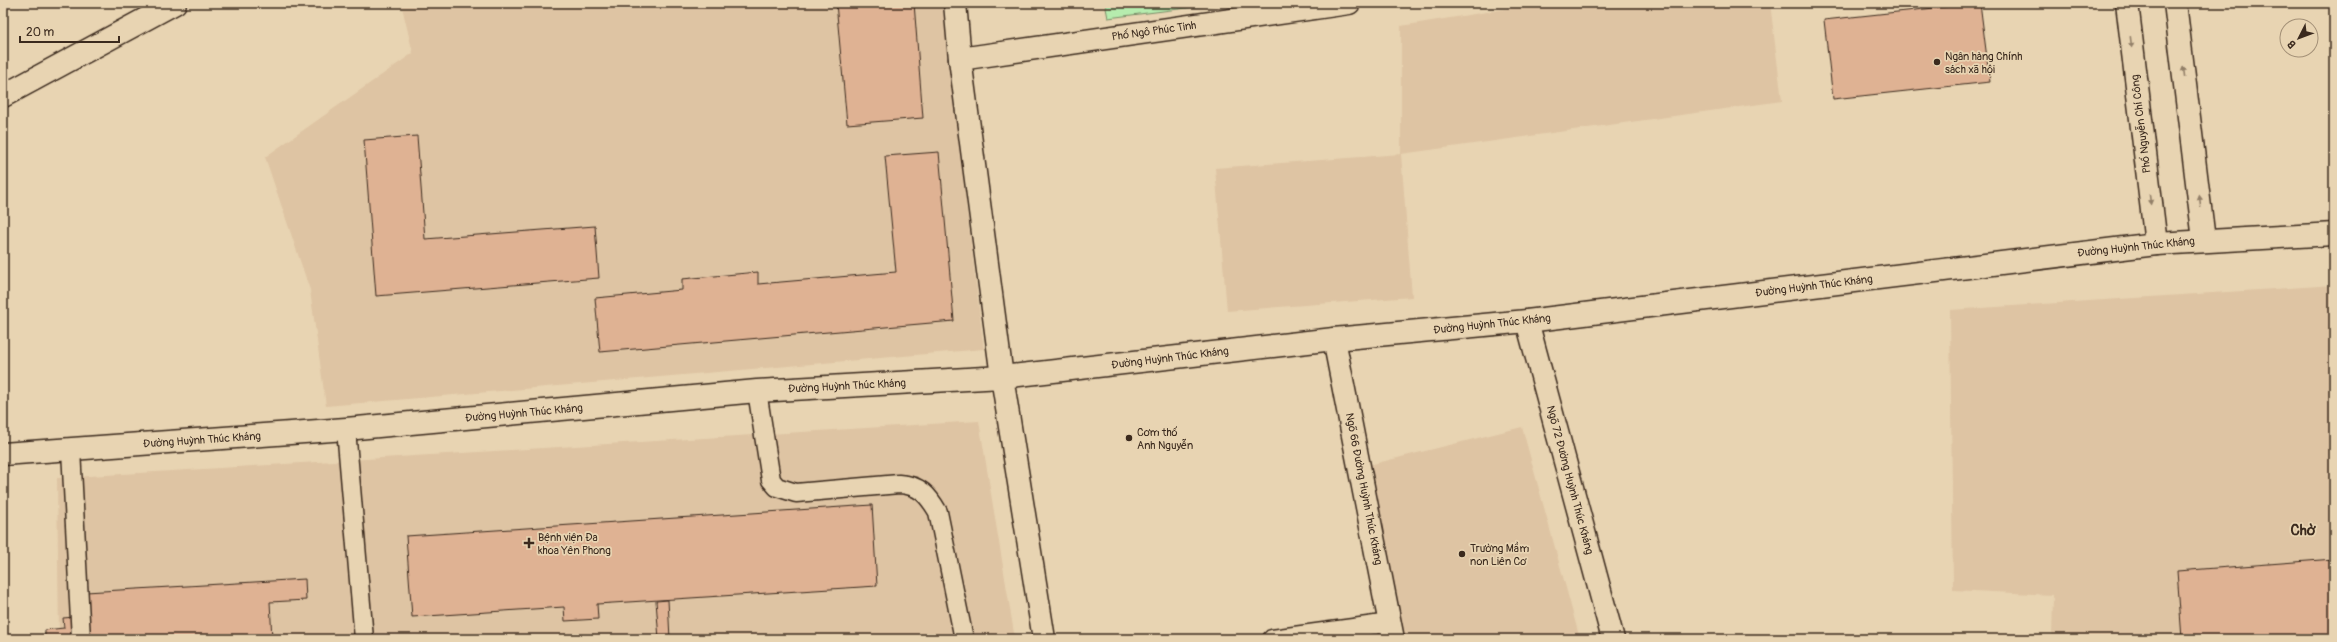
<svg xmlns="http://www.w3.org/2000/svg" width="2337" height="642" font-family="Pangolin,sans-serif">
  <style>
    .built { fill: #dec4a3 }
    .green { fill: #b6ecae; stroke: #788b66 }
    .building { fill: #dfb293; stroke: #3b2a1e }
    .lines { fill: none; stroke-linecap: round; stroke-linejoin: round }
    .lane-casing { stroke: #3b2a1e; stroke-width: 21 }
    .street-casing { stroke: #3b2a1e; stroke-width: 25 }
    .secondary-casing { stroke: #3b2a1e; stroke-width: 25 }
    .primary-casing { stroke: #3b2a1e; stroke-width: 25 }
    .lane { stroke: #e8d4b2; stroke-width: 18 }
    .street { stroke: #e8d4b2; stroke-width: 22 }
    .secondary { stroke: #e8d4b2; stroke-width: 22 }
    .primary { stroke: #e8d4b2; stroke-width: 22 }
    .oneway { fill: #927f68 }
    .poi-dot { fill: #3b2a1e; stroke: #e8d4b2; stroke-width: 1.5 }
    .labels { text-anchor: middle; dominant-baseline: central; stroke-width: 3.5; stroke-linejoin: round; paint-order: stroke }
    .street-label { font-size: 11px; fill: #3b2a1e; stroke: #e8d4b2 }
    .poi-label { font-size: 11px; fill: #3b2a1e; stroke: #e8d4b2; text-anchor: start }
    .district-label { font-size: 15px; font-weight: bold; fill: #3b2a1e; stroke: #e8d4b2 }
  </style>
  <rect width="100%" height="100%" fill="#e8d4b2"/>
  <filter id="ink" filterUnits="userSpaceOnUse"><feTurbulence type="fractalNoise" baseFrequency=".025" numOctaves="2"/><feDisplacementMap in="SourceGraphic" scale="8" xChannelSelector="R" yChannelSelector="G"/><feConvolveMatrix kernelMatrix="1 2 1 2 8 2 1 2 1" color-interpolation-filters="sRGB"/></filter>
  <g filter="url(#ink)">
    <g class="built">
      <polygon points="401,3 942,3 984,349 326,406 310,290 265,157 413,53"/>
      <polygon points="1542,3 1770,3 1782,101 1401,154 1412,297 1227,311 1215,168 1401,154 1401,26"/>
      <polygon points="2334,285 2334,639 2052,639 2053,595 1953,590 1950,310"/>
      <polygon points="979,421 1015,639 59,639 57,478"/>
      <polygon points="1522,427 1580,639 1383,639 1353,469"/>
    </g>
    <polygon class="green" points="1105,3 1226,3 1108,18"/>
    <g class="building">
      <polygon points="836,3 914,3 923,118 847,124"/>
      <polygon points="1980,3 1990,82 1833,99 1824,20"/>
      <polygon points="417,136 425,239 595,226 599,278 376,296 364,140"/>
      <polygon points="939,152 954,321 600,352 595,298 682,290 682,279 758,272 758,284 896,272 885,156"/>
      <polygon points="872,505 877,586 597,604 598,619 565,621 564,607 412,617 406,536"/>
      <polygon points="2334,559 2334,639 2182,639 2177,571"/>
      <polygon points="305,579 306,600 270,602 272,639 45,639 45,630 64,628 63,618 87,616 86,592"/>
      <polygon points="668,600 670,639 659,639 656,601"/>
      <polygon points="499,637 500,639 462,639"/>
      <polygon points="617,637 617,639 571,639"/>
    </g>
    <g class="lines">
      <defs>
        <g id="lane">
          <path d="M757,391L771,480L777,487L796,493L899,484C920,485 928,495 938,512L964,639"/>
          <polyline points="346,429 364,639"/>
          <polyline points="71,450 81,639"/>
          <polyline points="1272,639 1390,623"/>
        </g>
        <g id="street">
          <polyline points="960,59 1349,3"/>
          <polyline points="1527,321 1613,639"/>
          <polyline points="1334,339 1393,639"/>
        </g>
        <g id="secondary">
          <polyline points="955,3 960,59 1002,377 1044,639"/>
          <polyline points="2127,3 2156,244"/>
          <polyline points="2175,3 2204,240"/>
          <polyline points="3,454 346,429 757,391 1002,377 1334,339 1527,321 2156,244 2334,234"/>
        </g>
        <polyline id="primary" points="3,96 175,3"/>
      </defs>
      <use href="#lane" class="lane-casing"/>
      <use href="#street" class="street-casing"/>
      <use href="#secondary" class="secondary-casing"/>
      <use href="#primary" class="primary-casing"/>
      <use href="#lane" class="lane"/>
      <use href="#street" class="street"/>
      <use href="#secondary" class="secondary"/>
      <use href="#primary" class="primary"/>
    </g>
    <defs><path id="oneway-solid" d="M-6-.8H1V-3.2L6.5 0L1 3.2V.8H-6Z"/></defs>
    <g class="oneway">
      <use href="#oneway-solid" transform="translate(2131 42) rotate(83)"/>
      <use href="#oneway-solid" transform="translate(2184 72) rotate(-97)"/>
      <use href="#oneway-solid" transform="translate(2150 199) rotate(83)"/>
      <use href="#oneway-solid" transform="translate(2200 201) rotate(-97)"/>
    </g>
  </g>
  <g class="poi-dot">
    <circle cx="1937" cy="62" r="4"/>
    <circle cx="1129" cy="438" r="4"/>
    <path d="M527 537h4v4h4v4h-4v4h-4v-4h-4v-4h4z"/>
    <circle cx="1462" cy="554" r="4"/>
  </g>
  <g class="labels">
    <g class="street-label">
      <text transform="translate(1154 31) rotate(-8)">Phố Ngô Phúc Tinh</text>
      <text transform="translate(2141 124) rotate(-97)">Phố Nguyễn Chí Công</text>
      <text transform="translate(2136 247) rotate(-6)">Đường Huỳnh Thúc Kháng</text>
      <text transform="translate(1814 286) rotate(-7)">Đường Huỳnh Thúc Kháng</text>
      <text transform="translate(1492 324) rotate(-6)">Đường Huỳnh Thúc Kháng</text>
      <text transform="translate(1170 358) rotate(-7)">Đường Huỳnh Thúc Kháng</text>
      <text transform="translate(847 386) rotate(-3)">Đường Huỳnh Thúc Kháng</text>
      <text transform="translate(524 413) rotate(-5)">Đường Huỳnh Thúc Kháng</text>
      <text transform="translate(202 440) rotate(-4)">Đường Huỳnh Thúc Kháng</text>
      <text transform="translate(1570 480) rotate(75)">Ngõ 72 Đường Huỳnh Thúc Kháng</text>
      <text transform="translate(1364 489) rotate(79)">Ngõ 66 Đường Huỳnh Thúc Kháng</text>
    </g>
    <g class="poi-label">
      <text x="1945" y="56">Ngân hàng Chính<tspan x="1945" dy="13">sách xã hội</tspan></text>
      <text x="1137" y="432">Cơm thố<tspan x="1137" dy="13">Anh Nguyễn</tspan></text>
      <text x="538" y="537">Bệnh viện Đa<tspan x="538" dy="13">khoa Yên Phong</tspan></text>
      <text x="1470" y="548">Trường Mầm<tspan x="1470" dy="13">non Liên Cơ</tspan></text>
    </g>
    <g class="district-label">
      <text x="2303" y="530">Chờ</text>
    </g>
  </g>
  <rect width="2337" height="642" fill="none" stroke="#e8d4b2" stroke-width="16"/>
  <rect x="8" y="8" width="2321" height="626" fill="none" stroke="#3b2a1e" stroke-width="1.5" filter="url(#ink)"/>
  <g transform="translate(2299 38) rotate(228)"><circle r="19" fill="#e8d4b2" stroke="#a39077"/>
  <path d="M0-3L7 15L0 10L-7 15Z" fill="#3b2a1e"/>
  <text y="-6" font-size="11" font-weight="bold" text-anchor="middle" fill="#3b2a1e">B</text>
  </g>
  <path d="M20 36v6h99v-6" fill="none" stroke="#3b2a1e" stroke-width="2"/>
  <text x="26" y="36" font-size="12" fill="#3b2a1e" stroke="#e8d4b2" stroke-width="3" paint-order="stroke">20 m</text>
</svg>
